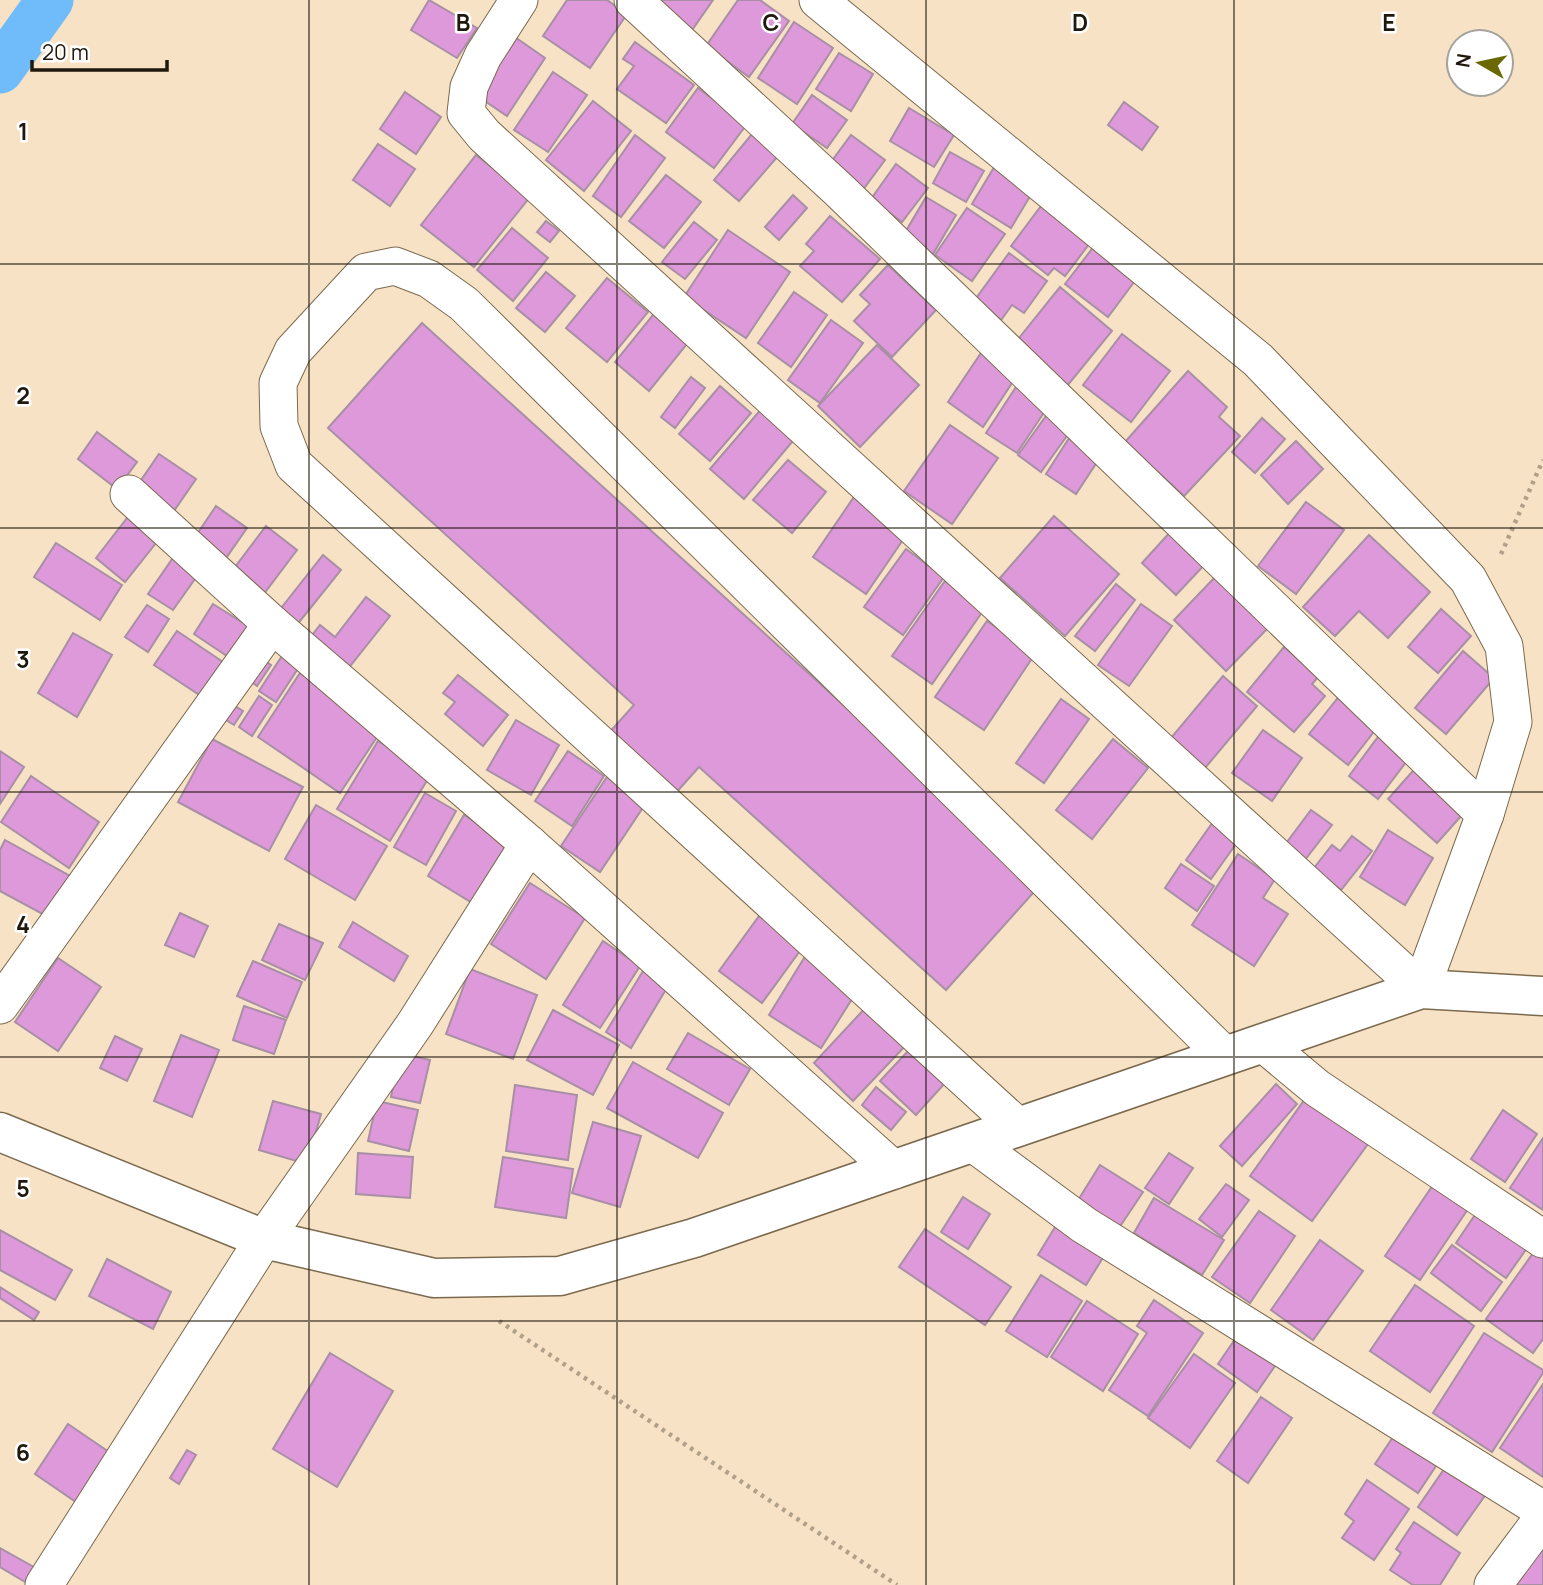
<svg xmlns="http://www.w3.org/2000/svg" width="1543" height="1585" font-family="Manrope,sans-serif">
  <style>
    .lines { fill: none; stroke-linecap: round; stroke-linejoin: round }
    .canal { stroke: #70bbf9; stroke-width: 47 }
    .building { fill: #dd99d9; stroke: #a88fa6; stroke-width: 2 }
    .minor-casing { stroke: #7c6a4f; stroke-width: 39 }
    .tertiary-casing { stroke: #7c6a4f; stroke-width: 41 }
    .path { stroke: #b0a089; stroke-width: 4.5; stroke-dasharray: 3.5 5; stroke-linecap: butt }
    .minor { stroke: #fff; stroke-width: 37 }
    .tertiary { stroke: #fff; stroke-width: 38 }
    .grid { fill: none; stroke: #1f180d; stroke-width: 2; stroke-opacity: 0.55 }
    .grid-label { font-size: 23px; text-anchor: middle; font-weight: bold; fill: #1f180d; stroke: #fff; stroke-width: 5; stroke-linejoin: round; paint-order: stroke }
  </style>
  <rect width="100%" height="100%" fill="#f7e2c5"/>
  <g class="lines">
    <polyline class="canal" points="0,70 50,0"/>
  </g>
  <g class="building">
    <polygon points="429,0 477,28 457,58 411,30"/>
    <polygon points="567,0 607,0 627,14 590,68 543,36"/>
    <polygon points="645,0 713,0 690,33"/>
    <polygon points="738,0 760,0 789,21 749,77 706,46"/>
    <polygon points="794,22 833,48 797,104 758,78"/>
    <polygon points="512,35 545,58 507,116 473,93"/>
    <polygon points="635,42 694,85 666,123 617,89 634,66 623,59"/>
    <polygon points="839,53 873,74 851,111 816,89"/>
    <polygon points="553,72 587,95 548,152 514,130"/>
    <polygon points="698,88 747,124 714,168 666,132"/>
    <polygon points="405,92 441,117 416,154 380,129"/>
    <polygon points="812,95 847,120 827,148 792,124"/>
    <polygon points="593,101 631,131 584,191 546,160"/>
    <polygon points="1124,102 1158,127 1142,150 1108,125"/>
    <polygon points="909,108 954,135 934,167 890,141"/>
    <polygon points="752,134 778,156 739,201 714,180"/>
    <polygon points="635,135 665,158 621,217 593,196"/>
    <polygon points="851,135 885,160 862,191 828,166"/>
    <polygon points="378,144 415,169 390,206 353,180"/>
    <polygon points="950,152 984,171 966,202 933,183"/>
    <polygon points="476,155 530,197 474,267 421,225"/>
    <polygon points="896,164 928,188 902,222 871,199"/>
    <polygon points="996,164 1035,188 1011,228 972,204"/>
    <polygon points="666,175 701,202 664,248 629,221"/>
    <polygon points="1050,194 1099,231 1065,276 1054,268 1048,275 1011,246"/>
    <polygon points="793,195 807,208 779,240 765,227"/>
    <polygon points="926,197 956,215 933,254 903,236"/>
    <polygon points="967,208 1005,234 972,281 935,255"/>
    <polygon points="830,216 880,259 842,302 800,266 814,251 806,244"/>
    <polygon points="546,221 559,231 550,242 537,232"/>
    <polygon points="694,222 717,240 685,279 662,262"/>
    <polygon points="512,228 548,258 513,301 477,270"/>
    <polygon points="728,230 790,272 746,338 684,297"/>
    <polygon points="1095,245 1137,278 1108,317 1065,284"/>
    <polygon points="1009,253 1047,281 1024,313 1012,305 1001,320 974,301"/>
    <polygon points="888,265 936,310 892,357 854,321 870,304 860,295"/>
    <polygon points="546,272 575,296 545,332 516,308"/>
    <polygon points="607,278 648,312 607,362 566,328"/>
    <polygon points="1060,287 1112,331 1067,386 1015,343"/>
    <polygon points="794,292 827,315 791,367 758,343"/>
    <polygon points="657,310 691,339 649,391 615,362"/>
    <polygon points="831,320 863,343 820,403 788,380"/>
    <polygon points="422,323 1041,884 946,990 699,767 674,795 607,735 634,705 328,428"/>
    <polygon points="1122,334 1170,371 1131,422 1083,385"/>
    <polygon points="877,345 919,385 860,447 818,406"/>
    <polygon points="981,353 1016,377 983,427 948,402"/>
    <polygon points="1188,371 1227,407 1219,417 1240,436 1184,496 1125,442"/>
    <polygon points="691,377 705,388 675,428 661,417"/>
    <polygon points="1018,384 1049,405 1017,453 986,433"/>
    <polygon points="720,386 751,413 710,461 679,434"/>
    <polygon points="763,407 797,436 744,499 710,469"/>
    <polygon points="1051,409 1074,426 1041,472 1018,455"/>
    <polygon points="1262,418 1285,439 1255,473 1232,452"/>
    <polygon points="950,425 998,458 952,524 904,491"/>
    <polygon points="97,432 137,462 117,489 78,459"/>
    <polygon points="1073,432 1103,453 1076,494 1046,474"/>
    <polygon points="1296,441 1323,469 1288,504 1261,475"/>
    <polygon points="159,454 196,479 174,511 137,486"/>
    <polygon points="788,460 826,492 792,533 753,500"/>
    <polygon points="858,491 911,528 866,594 813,557"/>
    <polygon points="1306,502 1344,530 1296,594 1258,566"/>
    <polygon points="216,506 247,528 224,561 193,540"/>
    <polygon points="134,509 164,533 125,582 96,558"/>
    <polygon points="1054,516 1119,574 1065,636 1000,578"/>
    <polygon points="266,526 297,550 263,595 232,571"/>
    <polygon points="1173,529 1208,561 1176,595 1142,563"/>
    <polygon points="1369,535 1430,592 1388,638 1359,611 1335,636 1303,607"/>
    <polygon points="56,543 122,585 100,620 34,577"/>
    <polygon points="906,549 944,577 903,635 864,607"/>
    <polygon points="177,552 202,569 173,610 148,594"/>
    <polygon points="323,555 341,570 296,626 278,612"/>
    <polygon points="1217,575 1269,627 1226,671 1174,620"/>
    <polygon points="945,581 985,608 932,684 892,656"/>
    <polygon points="1116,584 1135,600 1095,651 1075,636"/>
    <polygon points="366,597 390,616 347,670 309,639 320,625 335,637"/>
    <polygon points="213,604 256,631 236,662 194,634"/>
    <polygon points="1141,604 1172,626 1129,686 1098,665"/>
    <polygon points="147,605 169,619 148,652 125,637"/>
    <polygon points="1441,609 1471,636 1438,673 1408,647"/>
    <polygon points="987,621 1035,654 984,730 935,697"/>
    <polygon points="177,631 229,666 207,700 154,665"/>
    <polygon points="73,633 112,655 77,717 38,693"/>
    <polygon points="1284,647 1319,676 1312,684 1325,696 1294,732 1247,692"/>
    <polygon points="1463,651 1494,678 1446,734 1415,708"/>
    <polygon points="256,655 271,665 257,686 242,675"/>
    <polygon points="282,656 299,667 276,702 259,691"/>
    <polygon points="300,673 383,728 340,793 258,737"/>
    <polygon points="458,675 508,715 483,746 445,714 455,702 443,693"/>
    <polygon points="1223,676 1257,706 1200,774 1165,745"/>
    <polygon points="1341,694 1380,724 1348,765 1309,734"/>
    <polygon points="259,696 272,705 252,736 239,727"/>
    <polygon points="1061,699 1089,719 1044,783 1016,763"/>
    <polygon points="227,701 243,711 234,725 218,715"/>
    <polygon points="516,720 559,745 531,795 487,770"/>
    <polygon points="1386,726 1416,749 1378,799 1349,776"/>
    <polygon points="1263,730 1302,758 1272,801 1232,773"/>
    <polygon points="212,739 303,787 269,851 178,802"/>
    <polygon points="1113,739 1148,768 1092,839 1056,810"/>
    <polygon points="378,741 431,774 390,841 337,809"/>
    <polygon points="0,751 24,767 0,804"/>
    <polygon points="568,751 604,776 572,826 535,801"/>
    <polygon points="1420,763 1470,806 1437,843 1388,799"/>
    <polygon points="31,776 99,822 69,868 1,822"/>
    <polygon points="607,777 646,803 600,872 561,846"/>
    <polygon points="425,793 456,811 426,865 394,847"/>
    <polygon points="316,805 387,846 355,900 285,859"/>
    <polygon points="1311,810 1332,825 1304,861 1284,846"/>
    <polygon points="464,815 510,843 474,904 428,876"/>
    <polygon points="1218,815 1243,834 1211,879 1186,860"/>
    <polygon points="1388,830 1433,858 1405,905 1360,877"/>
    <polygon points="1352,836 1372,851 1341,890 1314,868 1332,845 1340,851"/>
    <polygon points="5,840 70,876 48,917 0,891 0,850"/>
    <polygon points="1238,854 1275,879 1263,898 1288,914 1254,966 1192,925"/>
    <polygon points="1181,864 1214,886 1197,911 1165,888"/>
    <polygon points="530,883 585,918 546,979 491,944"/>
    <polygon points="762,912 805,944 762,1003 719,971"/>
    <polygon points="180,913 208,926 194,957 165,945"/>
    <polygon points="353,922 408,956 394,981 339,947"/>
    <polygon points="279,924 323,943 305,980 262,960"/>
    <polygon points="603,941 640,966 600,1028 563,1005"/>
    <polygon points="806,955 859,988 821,1048 769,1015"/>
    <polygon points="58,958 101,987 58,1051 15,1022"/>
    <polygon points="253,961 302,982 287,1018 237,996"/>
    <polygon points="470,969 537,995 513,1059 446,1034"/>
    <polygon points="643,971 668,986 631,1048 606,1032"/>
    <polygon points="868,1005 908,1043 853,1101 814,1063"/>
    <polygon points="244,1006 286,1020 274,1054 233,1040"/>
    <polygon points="553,1010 619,1045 593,1095 527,1060"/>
    <polygon points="688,1033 750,1069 729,1105 667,1069"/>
    <polygon points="181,1035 219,1050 192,1117 154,1101"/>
    <polygon points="115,1036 142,1049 127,1081 100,1068"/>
    <polygon points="909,1050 945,1083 916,1115 880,1081"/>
    <polygon points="400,1053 430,1060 420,1103 391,1097"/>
    <polygon points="633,1062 723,1113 698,1158 607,1108"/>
    <polygon points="1276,1084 1297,1104 1242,1166 1220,1146"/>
    <polygon points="515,1085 577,1095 568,1160 506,1151"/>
    <polygon points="876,1087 906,1112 891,1130 862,1105"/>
    <polygon points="1305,1099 1368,1144 1312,1221 1250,1176"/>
    <polygon points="273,1101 321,1114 307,1164 259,1150"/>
    <polygon points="377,1101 418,1110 409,1151 368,1141"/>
    <polygon points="1503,1110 1537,1134 1505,1182 1471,1159"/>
    <polygon points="593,1122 641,1136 620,1207 572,1193"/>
    <polygon points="1543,1138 1543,1210 1510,1188"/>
    <polygon points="358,1153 413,1157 410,1198 356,1194"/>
    <polygon points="1169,1153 1193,1168 1169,1204 1145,1188"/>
    <polygon points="503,1157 573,1169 566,1218 495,1207"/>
    <polygon points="1100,1165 1143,1192 1119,1228 1077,1202"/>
    <polygon points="1435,1182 1470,1206 1420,1280 1385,1256"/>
    <polygon points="1226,1184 1249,1200 1222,1237 1199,1219"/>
    <polygon points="963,1197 990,1214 968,1249 941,1232"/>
    <polygon points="1154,1198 1224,1240 1202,1275 1134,1233"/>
    <polygon points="1481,1206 1532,1241 1506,1278 1456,1243"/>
    <polygon points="1259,1211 1295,1236 1250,1303 1212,1277"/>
    <polygon points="1055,1227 1104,1256 1086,1285 1038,1255"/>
    <polygon points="925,1229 1011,1287 985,1325 899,1267"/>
    <polygon points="0,1230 72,1270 55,1300 0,1270"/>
    <polygon points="1320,1240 1363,1271 1313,1340 1271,1310"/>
    <polygon points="1452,1245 1502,1282 1481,1311 1431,1273"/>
    <polygon points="1536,1249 1543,1254 1543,1339 1533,1353 1486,1319"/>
    <polygon points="107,1259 171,1292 153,1329 89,1296"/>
    <polygon points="1041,1275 1082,1301 1047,1357 1006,1331"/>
    <polygon points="1415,1285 1474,1326 1430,1392 1370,1351"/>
    <polygon points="0,1287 39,1312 34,1320 0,1298"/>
    <polygon points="1154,1300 1203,1333 1148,1416 1109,1390 1147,1333 1137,1326"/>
    <polygon points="1087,1301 1138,1334 1103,1391 1051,1357"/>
    <polygon points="1484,1333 1543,1370 1543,1373 1492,1452 1433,1413"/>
    <polygon points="1238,1335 1277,1363 1257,1392 1218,1364"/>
    <polygon points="330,1353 393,1391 337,1487 273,1449"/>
    <polygon points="1194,1354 1235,1383 1190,1448 1148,1418"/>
    <polygon points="1543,1384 1543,1477 1500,1448"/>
    <polygon points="1261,1397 1292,1418 1248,1483 1217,1461"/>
    <polygon points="68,1424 109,1452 76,1502 35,1474"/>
    <polygon points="1395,1434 1438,1463 1418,1493 1375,1464"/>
    <polygon points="187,1450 196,1455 179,1484 170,1478"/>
    <polygon points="1449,1462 1489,1490 1457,1535 1418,1507"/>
    <polygon points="1367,1480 1409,1509 1374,1560 1342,1538 1354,1521 1345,1514"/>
    <polygon points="1414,1522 1460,1553 1440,1585 1413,1585 1390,1570 1401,1553 1396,1549"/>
    <polygon points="1543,1538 1543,1585 1512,1585"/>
    <polygon points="0,1548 34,1567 25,1582 0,1567"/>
  </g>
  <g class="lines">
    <defs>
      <g id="minor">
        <polyline points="519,0 483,56 469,87 466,113 484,135 1421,989 1485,814 1513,722 1504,646 1468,579 1258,360 818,0"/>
        <polyline points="633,0 839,190 1485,814"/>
        <polyline points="129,494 272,624 529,844 894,1170"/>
        <polyline points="0,1005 272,624"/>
        <polyline points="1263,1043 1317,1088 1543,1239"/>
        <polyline points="1018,1127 294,465 279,426 278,383 293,351 366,272 395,266 429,279 464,304 1225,1056"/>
        <polyline points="973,1143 1084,1225 1543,1510"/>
        <polyline points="44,1585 264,1239 415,1024 529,844"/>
        <polyline points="1493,1585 1543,1518"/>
      </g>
      <polyline id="tertiary" points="0,1132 264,1239 434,1278 560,1276 694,1238 1421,989 1543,996"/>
    </defs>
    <use href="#minor" class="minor-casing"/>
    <use href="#tertiary" class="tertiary-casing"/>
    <g class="path">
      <polyline points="1501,554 1543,460"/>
      <polyline points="499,1321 897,1585"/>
    </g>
    <use href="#minor" class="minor"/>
    <use href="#tertiary" class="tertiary"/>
  </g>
  <path class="grid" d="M309,0V1585M617,0V1585M926,0V1585M1234,0V1585M0,264H1543M0,528H1543M0,792H1543M0,1057H1543M0,1321H1543"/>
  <g class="grid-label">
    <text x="463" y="31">B</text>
    <text x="771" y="31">C</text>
    <text x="1080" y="31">D</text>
    <text x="1389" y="31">E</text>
    <text x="23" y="140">1</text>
    <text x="23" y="404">2</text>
    <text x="23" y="668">3</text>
    <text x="23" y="933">4</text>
    <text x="23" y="1197">5</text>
    <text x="23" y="1461">6</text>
  </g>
  <g transform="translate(1480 63) rotate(279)"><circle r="33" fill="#ffffff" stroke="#a5a39e" stroke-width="2"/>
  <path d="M0-5L12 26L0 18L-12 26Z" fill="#696801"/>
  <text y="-10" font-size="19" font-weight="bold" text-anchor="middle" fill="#1f180d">N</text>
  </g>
  <path d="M32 60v10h135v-10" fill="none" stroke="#1f180d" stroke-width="3.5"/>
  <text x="42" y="60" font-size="21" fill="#1f180d" stroke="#ffffff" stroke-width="5" paint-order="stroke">20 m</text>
</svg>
